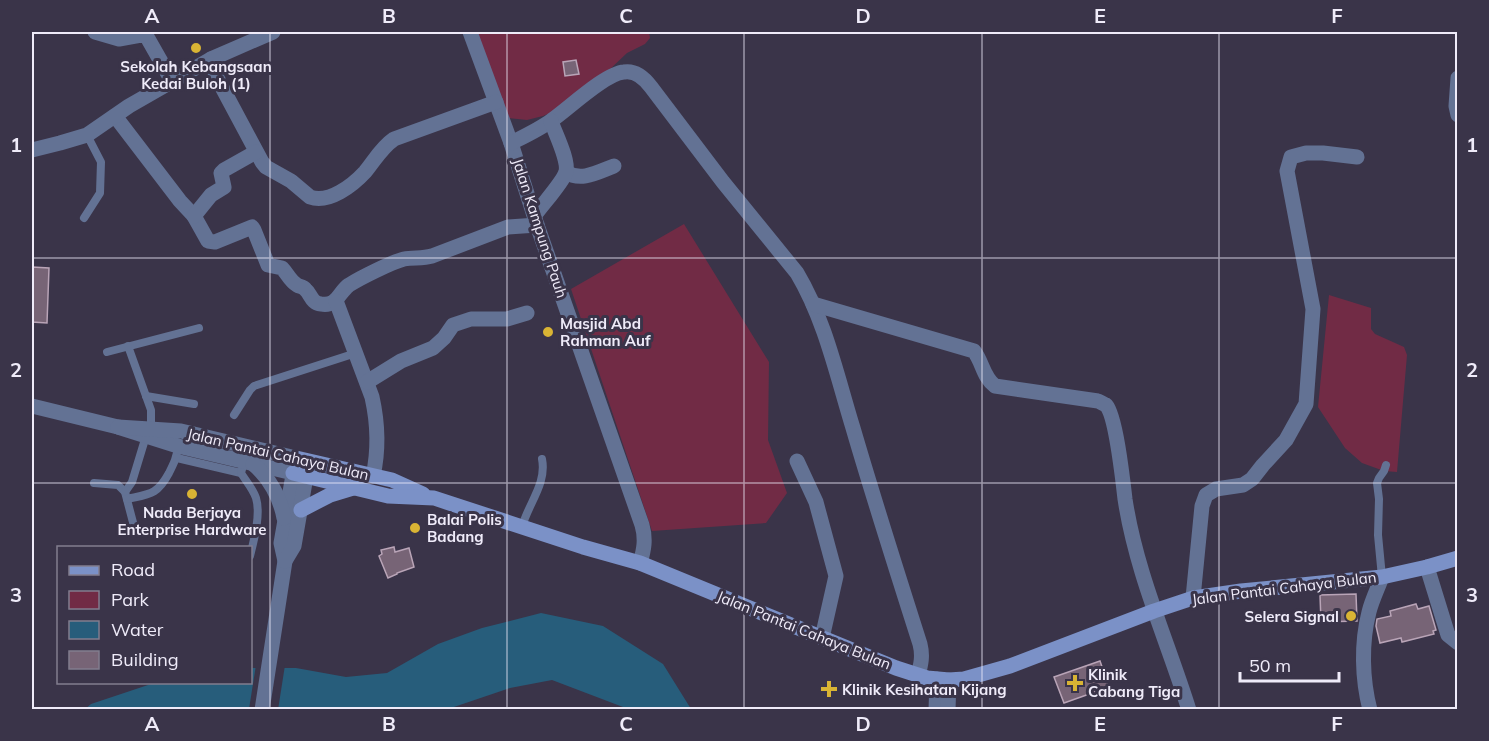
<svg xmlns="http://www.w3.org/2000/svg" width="1489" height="741" font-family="Mulish,sans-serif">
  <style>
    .green { fill: #712b45 }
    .water { fill: #275d7b }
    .pier { fill: #3a3449 }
    .building { fill: #776476; stroke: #b9a4b7; stroke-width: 1.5 }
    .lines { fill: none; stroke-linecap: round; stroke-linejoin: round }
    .service { stroke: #637294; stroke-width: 8 }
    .minor { stroke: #637294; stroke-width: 15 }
    .tertiary { stroke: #637294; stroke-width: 15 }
    .secondary { stroke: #7b91c7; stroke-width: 15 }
    .grid { fill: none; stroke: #efebf9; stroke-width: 1.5; stroke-opacity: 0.55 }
    .poi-dot { fill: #d9b434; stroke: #3a3449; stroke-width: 2 }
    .labels { text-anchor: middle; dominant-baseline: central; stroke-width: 6; stroke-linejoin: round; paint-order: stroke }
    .poi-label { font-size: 15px; font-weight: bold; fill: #efebf9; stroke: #3a3449; text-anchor: start }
    .street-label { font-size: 15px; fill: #efebf9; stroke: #3a3449 }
    .neatline { fill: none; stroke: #efebf9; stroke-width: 2 }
    .grid-label { font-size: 20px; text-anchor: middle; font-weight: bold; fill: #efebf9 }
  </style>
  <rect width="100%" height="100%" fill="#3a3449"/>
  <g class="green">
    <polygon points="474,32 649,32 650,38 645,44 627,53 607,72 557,110 543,116 527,120 508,118"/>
    <polygon points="684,224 769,362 768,440 787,493 766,523 652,531 571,289"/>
    <polygon points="1329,295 1371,308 1371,329 1375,334 1404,347 1407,355 1397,472 1384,471 1362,463 1345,448 1318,407"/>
  </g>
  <polygon class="water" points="541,613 603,626 663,664 691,709 625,709 623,707 552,680 510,688 448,709 84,710 91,704 154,683 250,682 251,668 296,668 346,677 387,673 438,644 482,628"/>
  <polygon class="pier" points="256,665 285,665 278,710 249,709"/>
  <g class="building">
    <polygon points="576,60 579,74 565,76 563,62"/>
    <polygon points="32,267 49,268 47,323 32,322"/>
    <polygon points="394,547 395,552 409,548 414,567 397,573 397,574 388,578 379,556 382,554 381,550"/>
    <polygon points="1356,594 1357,621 1321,622 1320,595"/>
    <polygon points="1416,604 1418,609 1429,606 1436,630 1433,631 1434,634 1402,642 1401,638 1380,643 1376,626 1377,619 1391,616 1390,611"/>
    <polygon points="1100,661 1109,687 1064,703 1054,677"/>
  </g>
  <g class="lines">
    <g class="service">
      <polyline points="84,218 100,193 101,162 87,135"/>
      <polyline points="128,346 151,410 151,429"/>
      <polyline points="107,352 199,328"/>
      <polyline points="146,396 194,404"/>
      <polyline points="234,415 250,390 254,386 356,353"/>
      <polyline points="177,458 241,473"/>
      <path d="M244,462L241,473C246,481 253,489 256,498C261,514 254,540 250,556"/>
      <polyline points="94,483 118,485 125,492 135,530"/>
      <polyline points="125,492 132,482 146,436"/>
      <path d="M127,499C150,494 157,495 169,473C174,463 177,457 178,446"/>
      <path d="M522,527C528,504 547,484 542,459"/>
      <polyline points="1382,577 1378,535 1379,499 1377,483 1379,478 1384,471 1386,465"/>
    </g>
    <g class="minor">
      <polyline points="95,32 119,39 141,35 147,37 172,81"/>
      <path d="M470,32L511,143L537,225L642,525C646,539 644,550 640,563"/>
      <path d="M211,59L216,76L262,162L266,167L291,181L310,197C329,204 353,185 365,172C375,160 381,148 394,139L496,102"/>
      <polyline points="1458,78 1456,106 1458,115"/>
      <path d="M115,116L180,201L194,216L208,241L215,242L252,227L254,230L268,265L282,268C287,273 290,281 297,285C300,287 303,286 305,289C311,294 311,303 321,304C337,307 339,292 349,285C360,278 392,262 404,259C413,257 422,259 432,256L508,227L537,225"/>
      <path d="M511,143C525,136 540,129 552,120C569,108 606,73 624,72C636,70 645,79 651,87L723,182L797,273C825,320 837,376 853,428C874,500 897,572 920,644C923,656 921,664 918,676"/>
      <polyline points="32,150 60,143 87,135 129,106 211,59 273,32"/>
      <path d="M566,172C581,182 598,172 614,166"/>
      <path d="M535,215C542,205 563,182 566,172C569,160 555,133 551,121"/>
      <polyline points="194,216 211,195 224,187 221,173 224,170 256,152"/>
      <path d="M336,301L372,397C378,424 379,449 373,476"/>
      <path d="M813,304L974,351C983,363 983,377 995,386L1098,401C1099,401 1105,405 1106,405C1116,416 1123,482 1125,499C1136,572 1167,640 1189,710"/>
      <polyline points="367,382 401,361 433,348 444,338 453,325 471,319 507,319 527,313"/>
      <polyline points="797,461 816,502 836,576 822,638"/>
      <polyline points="1427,567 1448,635 1458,643"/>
      <polyline points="1193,598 1202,506 1206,495 1216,489 1243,485 1252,479 1263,465 1286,440 1306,404 1313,309 1287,171 1291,157 1306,153 1323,153 1357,157"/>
      <path d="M1370,710C1362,679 1361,643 1369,612C1372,600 1378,588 1382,577"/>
    </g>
    <g class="tertiary">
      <polyline points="32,406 118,427 178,446 293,473"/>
      <polyline points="118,427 181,431 296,458 281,543 285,561 262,710"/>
      <path d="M253,464C269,477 280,497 284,518"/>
      <polyline points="285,561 294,546 308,465"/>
      <polyline points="936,710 937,679"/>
      <polyline points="948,710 949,680"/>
    </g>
    <g class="secondary">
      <polyline points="296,458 392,480 423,494"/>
      <polyline points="293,473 388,496 434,498 583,547 640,563 896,668 927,678 949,680 964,679 1010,666 1154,611 1193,598 1241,591 1382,577 1427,567 1458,558"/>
      <polyline points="301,510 330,495 353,488"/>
    </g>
  </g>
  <path class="grid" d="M270,32V710M507,32V710M744,32V710M982,32V710M1219,32V710M32,258H1458M32,483H1458"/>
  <g class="poi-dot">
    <circle cx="196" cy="48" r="6"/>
    <circle cx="548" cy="332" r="6"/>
    <circle cx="192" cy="494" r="6"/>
    <circle cx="415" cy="528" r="6"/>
    <circle cx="1351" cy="616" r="6"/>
    <path d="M1072 674h6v6h6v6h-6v6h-6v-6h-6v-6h6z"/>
    <path d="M826 680h6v6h6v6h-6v6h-6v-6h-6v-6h6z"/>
  </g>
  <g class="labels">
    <g class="poi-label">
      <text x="196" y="66" text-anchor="middle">Sekolah Kebangsaan<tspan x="196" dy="17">Kedai Buloh (1)</tspan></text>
      <text x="560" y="323">Masjid Abd<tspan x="560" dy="17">Rahman Auf</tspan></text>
      <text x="192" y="512" text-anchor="middle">Nada Berjaya<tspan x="192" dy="17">Enterprise Hardware</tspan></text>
      <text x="427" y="519">Balai Polis<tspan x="427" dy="17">Badang</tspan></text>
      <text x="1339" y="616" text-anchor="end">Selera Signal</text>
      <text x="1088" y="674">Klinik<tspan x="1088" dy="17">Cabang Tiga</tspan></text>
      <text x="842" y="689">Klinik Kesihatan Kijang</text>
    </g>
    <g class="street-label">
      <text transform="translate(540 228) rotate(72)">Jalan Kampung Pauh</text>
      <text transform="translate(278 454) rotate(13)">Jalan Pantai Cahaya Bulan</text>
      <text transform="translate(1284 588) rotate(-7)">Jalan Pantai Cahaya Bulan</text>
      <text transform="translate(804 630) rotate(22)">Jalan Pantai Cahaya Bulan</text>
    </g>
  </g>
  <rect width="1489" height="741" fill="none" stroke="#3a3449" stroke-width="66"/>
  <rect x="57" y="546" width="195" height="138" fill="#3a3449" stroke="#827d8f" stroke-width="1.5"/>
  <rect x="69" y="566" width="30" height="9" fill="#7b91c7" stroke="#827d8f" stroke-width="1.5"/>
  <text x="111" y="576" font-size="18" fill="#efebf9">Road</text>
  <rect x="69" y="591" width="30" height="18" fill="#712b45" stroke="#827d8f" stroke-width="1.5"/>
  <text x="111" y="606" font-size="18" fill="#efebf9">Park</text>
  <rect x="69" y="621" width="30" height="18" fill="#275d7b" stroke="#827d8f" stroke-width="1.5"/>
  <text x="111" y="636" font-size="18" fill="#efebf9">Water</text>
  <rect x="69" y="651" width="30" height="18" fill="#776476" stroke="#827d8f" stroke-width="1.5"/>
  <text x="111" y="666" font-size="18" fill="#efebf9">Building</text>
  <path d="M1240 672v9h99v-9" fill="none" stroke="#efebf9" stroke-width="3"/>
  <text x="1249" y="672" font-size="18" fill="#efebf9" stroke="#3a3449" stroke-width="4.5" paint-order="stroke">50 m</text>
  <rect x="33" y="33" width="1423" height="675" class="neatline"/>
  <g class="grid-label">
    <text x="152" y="23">A</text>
    <text x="389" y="23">B</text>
    <text x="626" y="23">C</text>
    <text x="863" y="23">D</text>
    <text x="1100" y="23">E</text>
    <text x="1337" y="23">F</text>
    <text x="16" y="152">1</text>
    <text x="1472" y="152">1</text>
    <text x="16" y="377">2</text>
    <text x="1472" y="377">2</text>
    <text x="16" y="602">3</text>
    <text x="1472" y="602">3</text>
    <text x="152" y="731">A</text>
    <text x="389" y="731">B</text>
    <text x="626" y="731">C</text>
    <text x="863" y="731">D</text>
    <text x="1100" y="731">E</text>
    <text x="1337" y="731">F</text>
  </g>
</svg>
